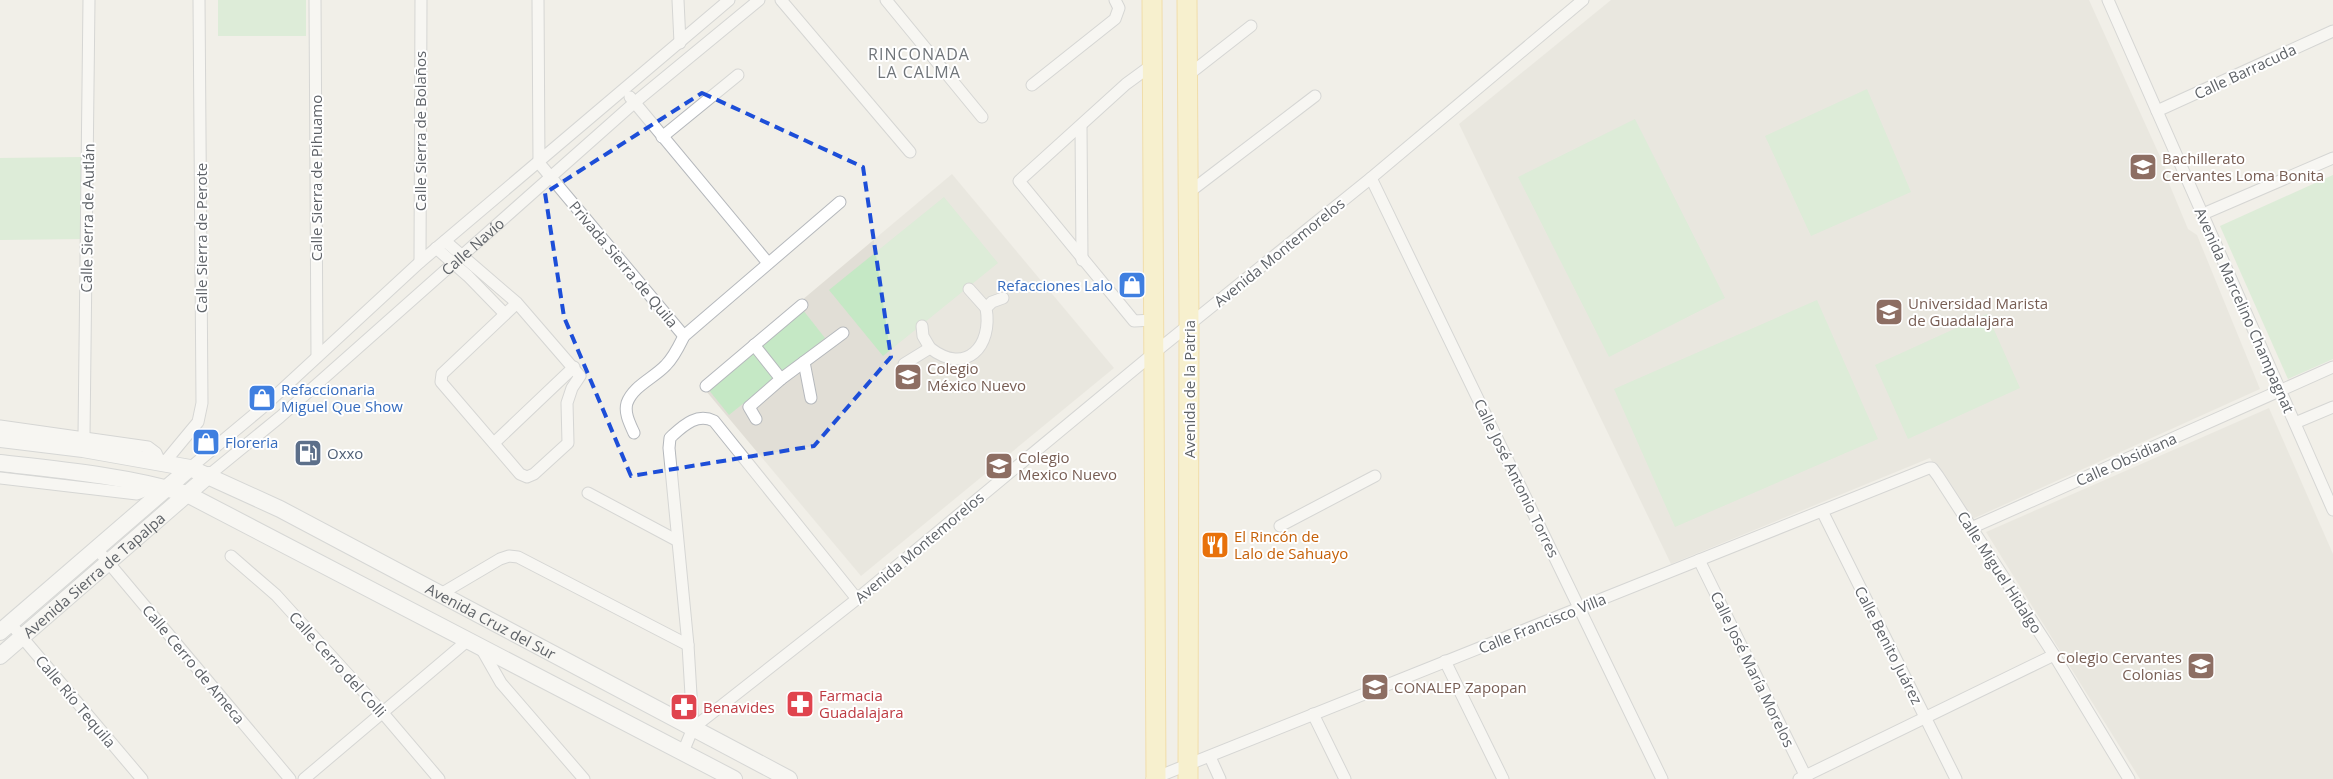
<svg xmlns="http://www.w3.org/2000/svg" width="2333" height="779" font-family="'Open Sans',sans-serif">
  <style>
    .education { fill: #e1ded6 }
    .green { fill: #c5e8c5 }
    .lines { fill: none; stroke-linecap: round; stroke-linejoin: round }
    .street-casing { stroke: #b5b8bc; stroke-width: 13 }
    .secondary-casing { stroke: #b6babf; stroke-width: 18 }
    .primary-casing { stroke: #f2c960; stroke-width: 21 }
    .street { stroke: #fff; stroke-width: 11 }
    .secondary { stroke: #fff; stroke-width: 16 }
    .primary { stroke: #fff2af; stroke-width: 19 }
    .marked { fill: none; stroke: #1d4ed8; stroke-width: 4; stroke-dasharray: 10 6; stroke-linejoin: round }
    .labels { text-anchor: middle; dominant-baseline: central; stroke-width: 4; stroke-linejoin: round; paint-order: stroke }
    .street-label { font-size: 15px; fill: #5f6368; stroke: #fff }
    .education-label { font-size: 15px; fill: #785e54; stroke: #fff; text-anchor: start }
    .shop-label { font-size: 15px; fill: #366cbe; stroke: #fff; text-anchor: start }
    .service-label { font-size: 15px; fill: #4e5e75; stroke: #fff; text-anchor: start }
    .food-label { font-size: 15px; fill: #c56008; stroke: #fff; text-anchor: start }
    .health-label { font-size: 15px; fill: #be3a42; stroke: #fff; text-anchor: start }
    .neighbourhood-label { font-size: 16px; letter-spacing: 1px; fill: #70757a; stroke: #fff }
  </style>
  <rect width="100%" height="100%" fill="#f1efe8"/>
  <g class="education">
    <polygon points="1611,0 2089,0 2168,174 2168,181 2188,229 2197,235 2260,389 1968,521 1930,458 1671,564 1459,124"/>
    <polygon points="952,174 1114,368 861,576 701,385"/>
    <polygon points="2269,408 2333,554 2333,779 2140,779 1986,532"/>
  </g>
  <g class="green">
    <rect x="218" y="0" width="88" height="36"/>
    <polygon points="1867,89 1911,192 1811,236 1765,136"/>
    <polygon points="1635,119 1725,298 1609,357 1518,177"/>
    <polygon points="82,157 84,239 0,240 0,158"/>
    <polygon points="2333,175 2333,359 2288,379 2220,226"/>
    <polygon points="944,197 998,263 883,356 829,290"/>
    <polygon points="1817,300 1878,439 1675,527 1614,389"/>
    <polygon points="803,310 825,338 782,373 760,345"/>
    <polygon points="1987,314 2020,388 1908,439 1875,365"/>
    <polygon points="755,351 776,377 729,415 708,389"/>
  </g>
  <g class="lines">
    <defs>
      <g id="street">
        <polyline points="315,0 317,357"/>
        <polyline points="538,0 539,163 684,336"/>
        <polyline points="678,0 680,43"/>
        <polyline points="781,0 910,152"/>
        <polyline points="886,0 982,117"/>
        <polyline points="2108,0 2333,510"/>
        <polyline points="1152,65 1126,84 1019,181 1134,321 1154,320"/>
        <polyline points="1187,76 1251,26"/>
        <polyline points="1032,85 1115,19 1119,8 1115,0"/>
        <polyline points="630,97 768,263"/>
        <polyline points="2157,111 2333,31"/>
        <polyline points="1081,126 1082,260"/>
        <polyline points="662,137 738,75"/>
        <polyline points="1371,178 1662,779"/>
        <polyline points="1188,193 1315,96"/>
        <polyline points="2203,214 2333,158"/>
        <polyline points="445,241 517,303 580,376 572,388 567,403 568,443 534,474 527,477 520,474 441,382 442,374 517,303"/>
        <polyline points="436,248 468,276 505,314"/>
        <polyline points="420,262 421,0"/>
        <polyline points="969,289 986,308"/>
        <polyline points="922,326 923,336 930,348"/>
        <polyline points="754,345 781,379 843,333"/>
        <polyline points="804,362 811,398"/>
        <path d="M904,364L930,348C966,376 993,346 986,308L992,302L1003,298"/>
        <polyline points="706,386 802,305"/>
        <polyline points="756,419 749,407 781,379"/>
        <polyline points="2295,423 2333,407"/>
        <polyline points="0,426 148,447 156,453 160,462"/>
        <path d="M634,433C630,424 624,413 627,403C633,386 654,378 666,365C674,357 679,346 684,336L840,202"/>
        <polyline points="84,436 89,0"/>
        <polyline points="494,443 574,367"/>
        <polyline points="164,463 198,422 202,403 199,0"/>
        <polyline points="190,468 262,408 420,262 729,0"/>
        <path id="s1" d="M209,475L280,417L634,103L759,0"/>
        <polyline points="0,478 137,494 157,486"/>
        <polyline points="588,493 676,540"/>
        <polyline points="1822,511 1956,779"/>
        <polyline points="1280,526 1375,476"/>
        <polyline points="1971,528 2333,367"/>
        <polyline points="97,549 290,779"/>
        <polyline points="231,556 276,595 382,712 439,779"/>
        <polyline points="1699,560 1807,779"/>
        <polyline points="439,595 500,559 509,556 518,557 688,645"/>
        <polyline points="10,623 142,779"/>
        <polyline points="481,648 501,683 584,779"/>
        <polyline points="1445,661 1503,779"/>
        <polyline points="1313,714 1345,779"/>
        <polyline points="693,728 857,599 1154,353 1371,178 1583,0"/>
        <path d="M683,752L693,728L688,645L669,448L670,438L673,435C685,424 698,413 714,421L857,599"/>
        <polyline points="1210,757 1220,779"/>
        <polyline points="304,779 467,641"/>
        <polyline points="1152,779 1929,468 1932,468 1938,476 2054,655 2129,779"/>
        <polyline points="1799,779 2054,655"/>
      </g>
      <g id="secondary">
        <path id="s2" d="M0,439L83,449L190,468L280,509L789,779"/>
        <path d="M0,463C63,470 127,476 187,494L734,779"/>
        <polyline points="0,632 190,468"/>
        <path id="s3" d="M0,656L209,475"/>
      </g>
      <g id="primary">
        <polyline points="1152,0 1156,779"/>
        <polyline points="1187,0 1189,325 1188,779"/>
      </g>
    </defs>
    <use href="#street" class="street-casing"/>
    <use href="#secondary" class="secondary-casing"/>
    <use href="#primary" class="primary-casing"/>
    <use href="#street" class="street"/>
    <use href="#secondary" class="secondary"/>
    <use href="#primary" class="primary"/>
  </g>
  <path d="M0 0H2333V779H0ZM702,93L863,167L891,357L814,446L631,476L564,317L545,193Z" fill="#f1efe8" fill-opacity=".55" fill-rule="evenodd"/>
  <path class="marked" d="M702,93L863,167L891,357L814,446L631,476L564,317L545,193Z"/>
  <defs>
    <symbol id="university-square" viewBox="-11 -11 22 22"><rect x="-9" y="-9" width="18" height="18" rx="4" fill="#8d6e63" stroke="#fff"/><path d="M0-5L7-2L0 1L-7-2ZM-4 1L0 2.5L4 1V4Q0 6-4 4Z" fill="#fff"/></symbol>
    <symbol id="shop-square" viewBox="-11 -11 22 22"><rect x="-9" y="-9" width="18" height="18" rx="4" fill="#3f7fe0" stroke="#fff"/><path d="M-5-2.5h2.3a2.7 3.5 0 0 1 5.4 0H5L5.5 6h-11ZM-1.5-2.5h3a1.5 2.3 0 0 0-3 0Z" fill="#fff"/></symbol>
    <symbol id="school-square" viewBox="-11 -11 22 22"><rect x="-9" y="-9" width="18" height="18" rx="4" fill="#8d6e63" stroke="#fff"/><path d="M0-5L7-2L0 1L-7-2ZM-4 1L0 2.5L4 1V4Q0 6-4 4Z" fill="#fff"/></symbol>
    <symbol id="fuel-square" viewBox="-11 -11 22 22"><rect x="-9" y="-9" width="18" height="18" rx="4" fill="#5c6f8a" stroke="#fff"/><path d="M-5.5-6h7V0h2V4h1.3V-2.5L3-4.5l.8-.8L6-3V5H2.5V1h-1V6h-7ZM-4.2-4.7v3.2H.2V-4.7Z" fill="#fff"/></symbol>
    <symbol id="restaurant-square" viewBox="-11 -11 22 22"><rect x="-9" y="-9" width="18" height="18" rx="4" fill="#e8710a" stroke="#fff"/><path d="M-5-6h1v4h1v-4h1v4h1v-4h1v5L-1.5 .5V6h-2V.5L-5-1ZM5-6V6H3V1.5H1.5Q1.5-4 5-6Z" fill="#fff"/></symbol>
    <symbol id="pharmacy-square" viewBox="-11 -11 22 22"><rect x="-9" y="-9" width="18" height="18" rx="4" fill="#e0444e" stroke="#fff"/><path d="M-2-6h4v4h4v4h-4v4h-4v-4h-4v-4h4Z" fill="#fff"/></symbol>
  </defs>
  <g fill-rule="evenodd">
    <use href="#university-square" x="2127" y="151" width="32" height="32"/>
    <use href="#shop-square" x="1116" y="269" width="32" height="32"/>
    <use href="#university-square" x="1873" y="296" width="32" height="32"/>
    <use href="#school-square" x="892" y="361" width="32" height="32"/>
    <use href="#shop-square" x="246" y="382" width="32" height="32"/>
    <use href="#shop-square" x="190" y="426" width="32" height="32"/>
    <use href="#fuel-square" x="292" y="437" width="32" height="32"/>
    <use href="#university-square" x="983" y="450" width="32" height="32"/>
    <use href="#restaurant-square" x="1199" y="529" width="32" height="32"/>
    <use href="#school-square" x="2185" y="650" width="32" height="32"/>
    <use href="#university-square" x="1359" y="671" width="32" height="32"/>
    <use href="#pharmacy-square" x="784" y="688" width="32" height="32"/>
    <use href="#pharmacy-square" x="668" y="691" width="32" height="32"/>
  </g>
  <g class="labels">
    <g class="street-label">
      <text transform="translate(2245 71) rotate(-25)">Calle Barracuda</text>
      <text transform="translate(420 131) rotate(-90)">Calle Sierra de Bolaños</text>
      <text transform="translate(316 178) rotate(-90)">Calle Sierra de Pihuamo</text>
      <text transform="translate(87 218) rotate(-89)">Calle Sierra de Autlán</text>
      <text transform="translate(201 238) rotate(-90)">Calle Sierra de Perote</text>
      <text stroke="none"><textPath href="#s1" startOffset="349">Calle Navío</textPath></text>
      <text transform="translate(1279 252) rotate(-39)">Avenida Montemorelos</text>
      <text transform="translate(624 264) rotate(50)">Privada Sierra de Quila</text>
      <text transform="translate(2245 310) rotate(66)">Avenida Marcelino Champagnat</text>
      <text transform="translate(1189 389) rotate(-90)">Avenida de la Patria</text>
      <text transform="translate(2126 459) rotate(-24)">Calle Obsidiana</text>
      <text transform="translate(1517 478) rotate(64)">Calle José Antonio Torres</text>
      <text transform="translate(919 547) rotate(-40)">Avenida Montemorelos</text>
      <text transform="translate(2000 572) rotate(57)">Calle Miguel Hidalgo</text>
      <text stroke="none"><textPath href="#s3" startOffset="124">Avenida Sierra de Tapalpa</textPath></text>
      <text stroke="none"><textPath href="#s2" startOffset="530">Avenida Cruz del Sur</textPath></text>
      <text transform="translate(1542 623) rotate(-22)">Calle Francisco Villa</text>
      <text transform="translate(1889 645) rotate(63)">Calle Benito Juárez</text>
      <text transform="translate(194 664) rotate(50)">Calle Cerro de Ameca</text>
      <text transform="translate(338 664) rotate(48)">Calle Cerro del Colli</text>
      <text transform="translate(1753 669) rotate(64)">Calle José María Morelos</text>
      <text transform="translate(76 701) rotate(50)">Calle Río Tequila</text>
    </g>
    <g class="education-label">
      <text x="2162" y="158">Bachillerato<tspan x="2162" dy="17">Cervantes Loma Bonita</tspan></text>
      <text x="1908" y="303">Universidad Marista<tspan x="1908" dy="17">de Guadalajara</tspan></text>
      <text x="927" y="368">Colegio<tspan x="927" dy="17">México Nuevo</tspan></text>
      <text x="1018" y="457">Colegio<tspan x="1018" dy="17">Mexico Nuevo</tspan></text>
      <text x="2182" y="657" text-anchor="end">Colegio Cervantes<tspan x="2182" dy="17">Colonias</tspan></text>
      <text x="1394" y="687">CONALEP Zapopan</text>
    </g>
    <g class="shop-label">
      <text x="1113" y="285" text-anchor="end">Refacciones Lalo</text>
      <text x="281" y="389">Refaccionaria<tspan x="281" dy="17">Miguel Que Show</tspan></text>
      <text x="225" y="442">Floreria</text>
    </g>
    <g class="service-label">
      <text x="327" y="453">Oxxo</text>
    </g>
    <g class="food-label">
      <text x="1234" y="536">El Rincón de<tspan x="1234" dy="17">Lalo de Sahuayo</tspan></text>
    </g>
    <g class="health-label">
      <text x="819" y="695">Farmacia<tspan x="819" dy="17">Guadalajara</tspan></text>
      <text x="703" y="707">Benavides</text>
    </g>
    <g class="neighbourhood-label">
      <text x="919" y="54">RINCONADA<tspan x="919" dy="18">LA CALMA</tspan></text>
    </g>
  </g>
</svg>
